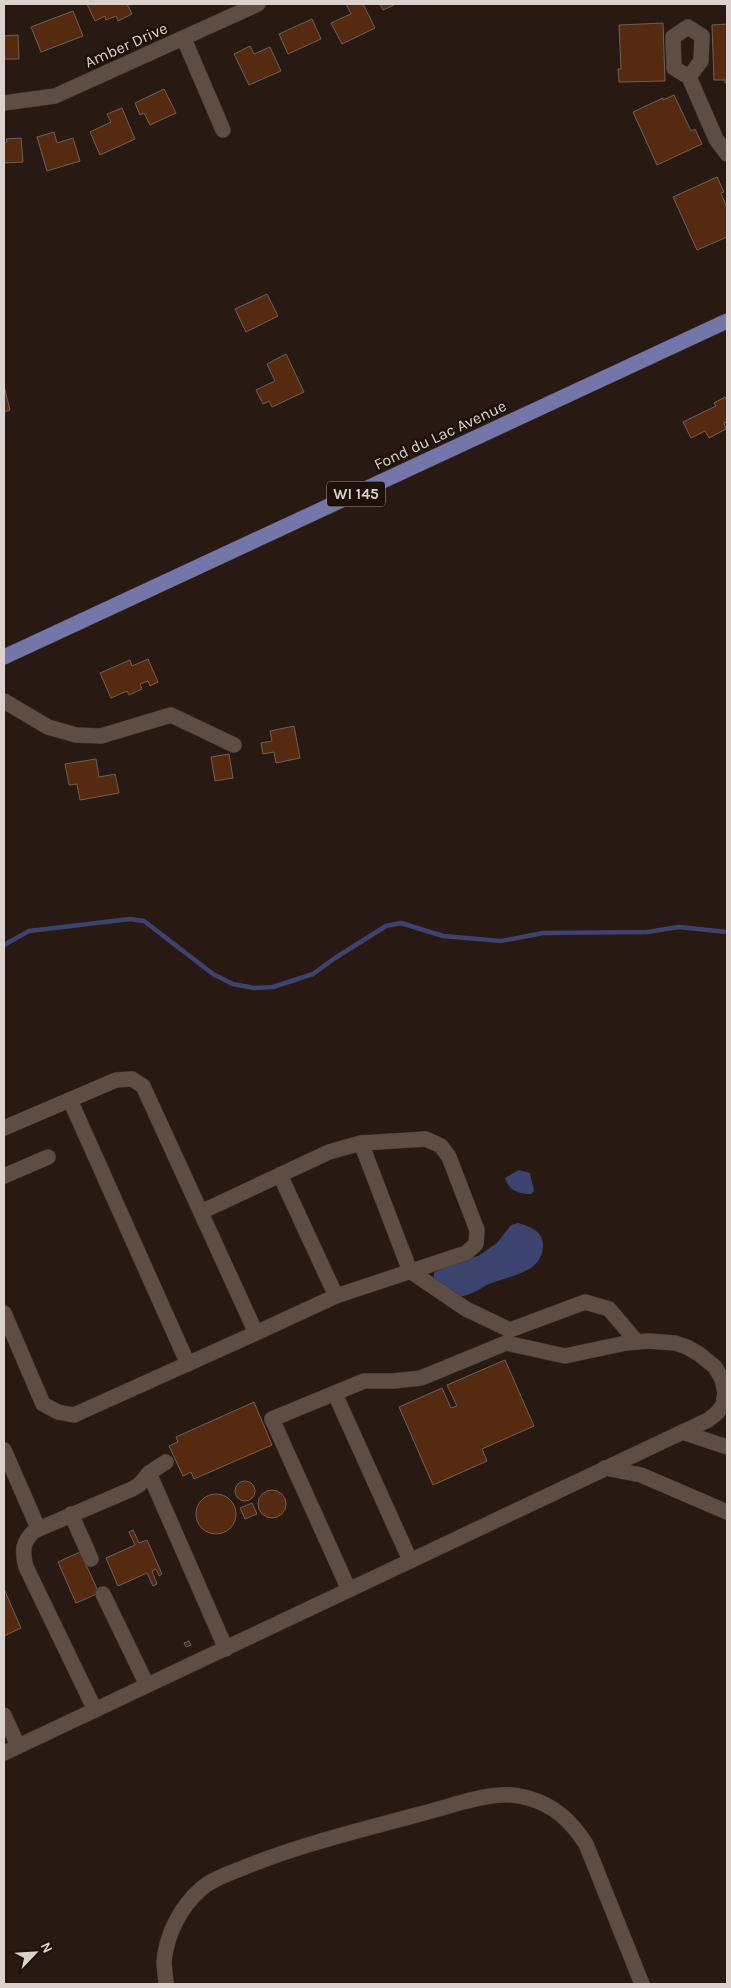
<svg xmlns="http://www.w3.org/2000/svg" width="731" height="1988" font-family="Karla,sans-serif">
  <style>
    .water { fill: #3c436f }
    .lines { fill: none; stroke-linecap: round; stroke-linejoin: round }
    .stream { stroke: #3c436f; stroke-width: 4.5 }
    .building { fill: #562a11; stroke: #705f57 }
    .minor-casing { stroke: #413633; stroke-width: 16 }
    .major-casing { stroke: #413633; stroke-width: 16 }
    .minor { stroke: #5d4d45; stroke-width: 15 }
    .major { stroke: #7476a9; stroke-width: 15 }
    .labels { text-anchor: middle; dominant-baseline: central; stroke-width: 5; stroke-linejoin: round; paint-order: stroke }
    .shield { fill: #1e110a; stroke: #a29892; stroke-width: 1 }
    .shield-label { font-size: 15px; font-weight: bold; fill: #dbd2cd }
    .street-label { font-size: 16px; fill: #dbd2cd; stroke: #1e110a }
  </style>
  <rect width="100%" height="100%" fill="#281a13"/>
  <g class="water">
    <path d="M519,1170L530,1173L534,1191L531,1194C519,1194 509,1191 505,1178Z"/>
    <path d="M518,1223C528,1226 542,1230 543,1244C544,1273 510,1275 489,1284C479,1289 466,1299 453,1296C447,1295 439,1288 433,1285L434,1273L440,1266L478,1256L497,1243L511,1225Z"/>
  </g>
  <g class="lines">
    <polyline class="stream" points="4,945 29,931 130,919 144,921 213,974 233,984 254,988 273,987 313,974 335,958 386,926 401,923 443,936 501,941 543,933 647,932 679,927 727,932"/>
  </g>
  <g class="building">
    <polygon points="87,4 127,4 132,14 118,21 116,16 106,20 105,16 95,21"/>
    <polygon points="346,4 363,4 375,28 342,44 331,23 351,14"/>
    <polygon points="380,4 396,4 383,10"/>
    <polygon points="73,11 83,36 41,52 31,27"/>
    <polygon points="312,19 321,39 288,54 279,34"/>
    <polygon points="663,23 665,81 619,82 618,69 621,69 619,25"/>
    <polygon points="727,24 727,83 725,83 725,80 714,80 712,25"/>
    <polygon points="18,35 19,59 4,59 4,36"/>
    <polygon points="250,46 254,54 270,47 281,71 249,85 234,54"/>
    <polygon points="164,89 176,113 150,125 144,113 140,115 135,103"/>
    <polygon points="674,95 691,131 695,129 702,144 657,165 633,112 663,98 663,100"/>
    <polygon points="122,108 135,139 100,155 90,132 111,122 107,114"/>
    <polygon points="54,132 57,143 73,138 80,161 47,171 37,137"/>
    <polygon points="21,138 23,162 4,163 4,143 7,142 6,139"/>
    <polygon points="717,177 724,192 721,193 727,208 727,237 697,250 673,197"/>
    <polygon points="267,294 278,316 246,332 235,309"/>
    <polygon points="286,354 304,392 272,407 269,401 263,404 256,390 275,381 267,364"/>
    <polygon points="4,386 10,410 4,412"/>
    <polygon points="725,397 727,401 727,422 724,423 726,429 709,438 705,431 691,438 683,422 716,406 714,403"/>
    <polygon points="148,659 158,682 150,686 148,681 140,684 142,689 129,695 127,691 111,698 100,673 130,660 132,666"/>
    <polygon points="294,726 300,758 276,763 274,752 263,754 261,743 272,741 270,731"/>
    <polygon points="229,754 233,778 215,781 211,757"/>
    <polygon points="96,759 99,777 115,774 119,793 80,800 77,784 69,785 65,764"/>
    <polygon points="505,1360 534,1426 482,1449 487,1461 433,1485 399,1407 442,1388 451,1408 457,1406 447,1385"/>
    <polygon points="254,1402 272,1445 194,1479 191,1472 183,1476 169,1446 178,1442 176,1437"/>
    <circle cx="245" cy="1491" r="10"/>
    <circle cx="272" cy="1504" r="14"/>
    <circle cx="216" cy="1514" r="20"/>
    <polygon points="252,1503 257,1514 245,1519 240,1508"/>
    <polygon points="133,1530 139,1543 147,1540 162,1574 159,1576 156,1569 152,1571 157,1584 153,1586 147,1573 118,1586 106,1558 135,1545 129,1532"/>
    <polygon points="80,1552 99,1593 76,1603 58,1562"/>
    <polygon points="4,1589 21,1628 4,1636"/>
    <polygon points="189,1641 191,1645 186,1647 184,1643"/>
  </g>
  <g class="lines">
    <defs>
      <g id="minor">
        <polyline points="184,39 223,130"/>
        <polyline points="689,77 701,61 702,36 688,27 673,37 674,68 689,77 716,139 727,154"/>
        <polyline points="4,103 55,96 258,4"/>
        <polyline points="4,701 48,727 76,735 101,736 171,715 234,745"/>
        <polyline points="70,1100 188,1364"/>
        <polyline points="4,1128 116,1080 132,1079 143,1086 256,1333 74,1415 58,1412 43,1404 4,1313"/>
        <polyline points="361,1143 410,1271 466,1309 510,1330 585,1302 609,1309 637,1342"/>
        <polyline points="280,1175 336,1296"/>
        <polyline points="4,1176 48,1157"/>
        <polyline points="201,1212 329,1152 361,1143 426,1139 441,1146 449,1157 477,1230 476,1244 466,1253 336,1296 256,1333"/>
        <polyline points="335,1394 410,1560"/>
        <polyline points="682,1432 727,1447"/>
        <polyline points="4,1450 38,1528"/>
        <polyline points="605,1468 641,1475 727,1512"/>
        <polyline points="149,1473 226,1649"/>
        <polyline points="71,1514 91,1559"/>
        <polyline points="103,1594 147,1685"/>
        <path d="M95,1710L26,1567C22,1551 22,1543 34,1531L132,1489L139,1485L149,1473L166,1462"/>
        <polyline points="4,1715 18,1746"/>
        <polyline points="4,1753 708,1420 717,1413 723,1405 725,1393 722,1379 715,1367 699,1354 687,1347 675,1343 649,1341 626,1343 565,1356 506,1343 421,1378 393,1381 364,1381 272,1419 349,1590"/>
        <path d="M166,1984C166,1977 164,1969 164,1962C166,1935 181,1906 201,1889C213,1878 231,1873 245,1867C302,1844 361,1830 420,1814C445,1808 476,1796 501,1795C510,1794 520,1796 528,1798C554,1805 571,1821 586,1844L642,1984"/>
      </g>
      <polyline id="major" points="4,657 727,321"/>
    </defs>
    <use href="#minor" class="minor-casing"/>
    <use href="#major" class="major-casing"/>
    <use href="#minor" class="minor"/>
    <use href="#major" class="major"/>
  </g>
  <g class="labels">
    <rect class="shield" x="327" y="481.5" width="58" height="25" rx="4"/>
    <g class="shield-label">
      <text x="356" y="494">WI 145</text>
    </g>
    <g class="street-label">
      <text transform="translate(126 45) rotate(-24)">Amber Drive</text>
      <text transform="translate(440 435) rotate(-25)">Fond du Lac Avenue</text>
    </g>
  </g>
  <rect width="731" height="1988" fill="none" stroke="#dbd2cd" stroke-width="10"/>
  <g transform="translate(35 1953) rotate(65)" stroke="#1e110a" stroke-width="4" paint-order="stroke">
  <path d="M0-4L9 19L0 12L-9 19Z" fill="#dbd2cd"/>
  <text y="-8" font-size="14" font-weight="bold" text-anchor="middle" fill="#dbd2cd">N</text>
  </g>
</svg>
